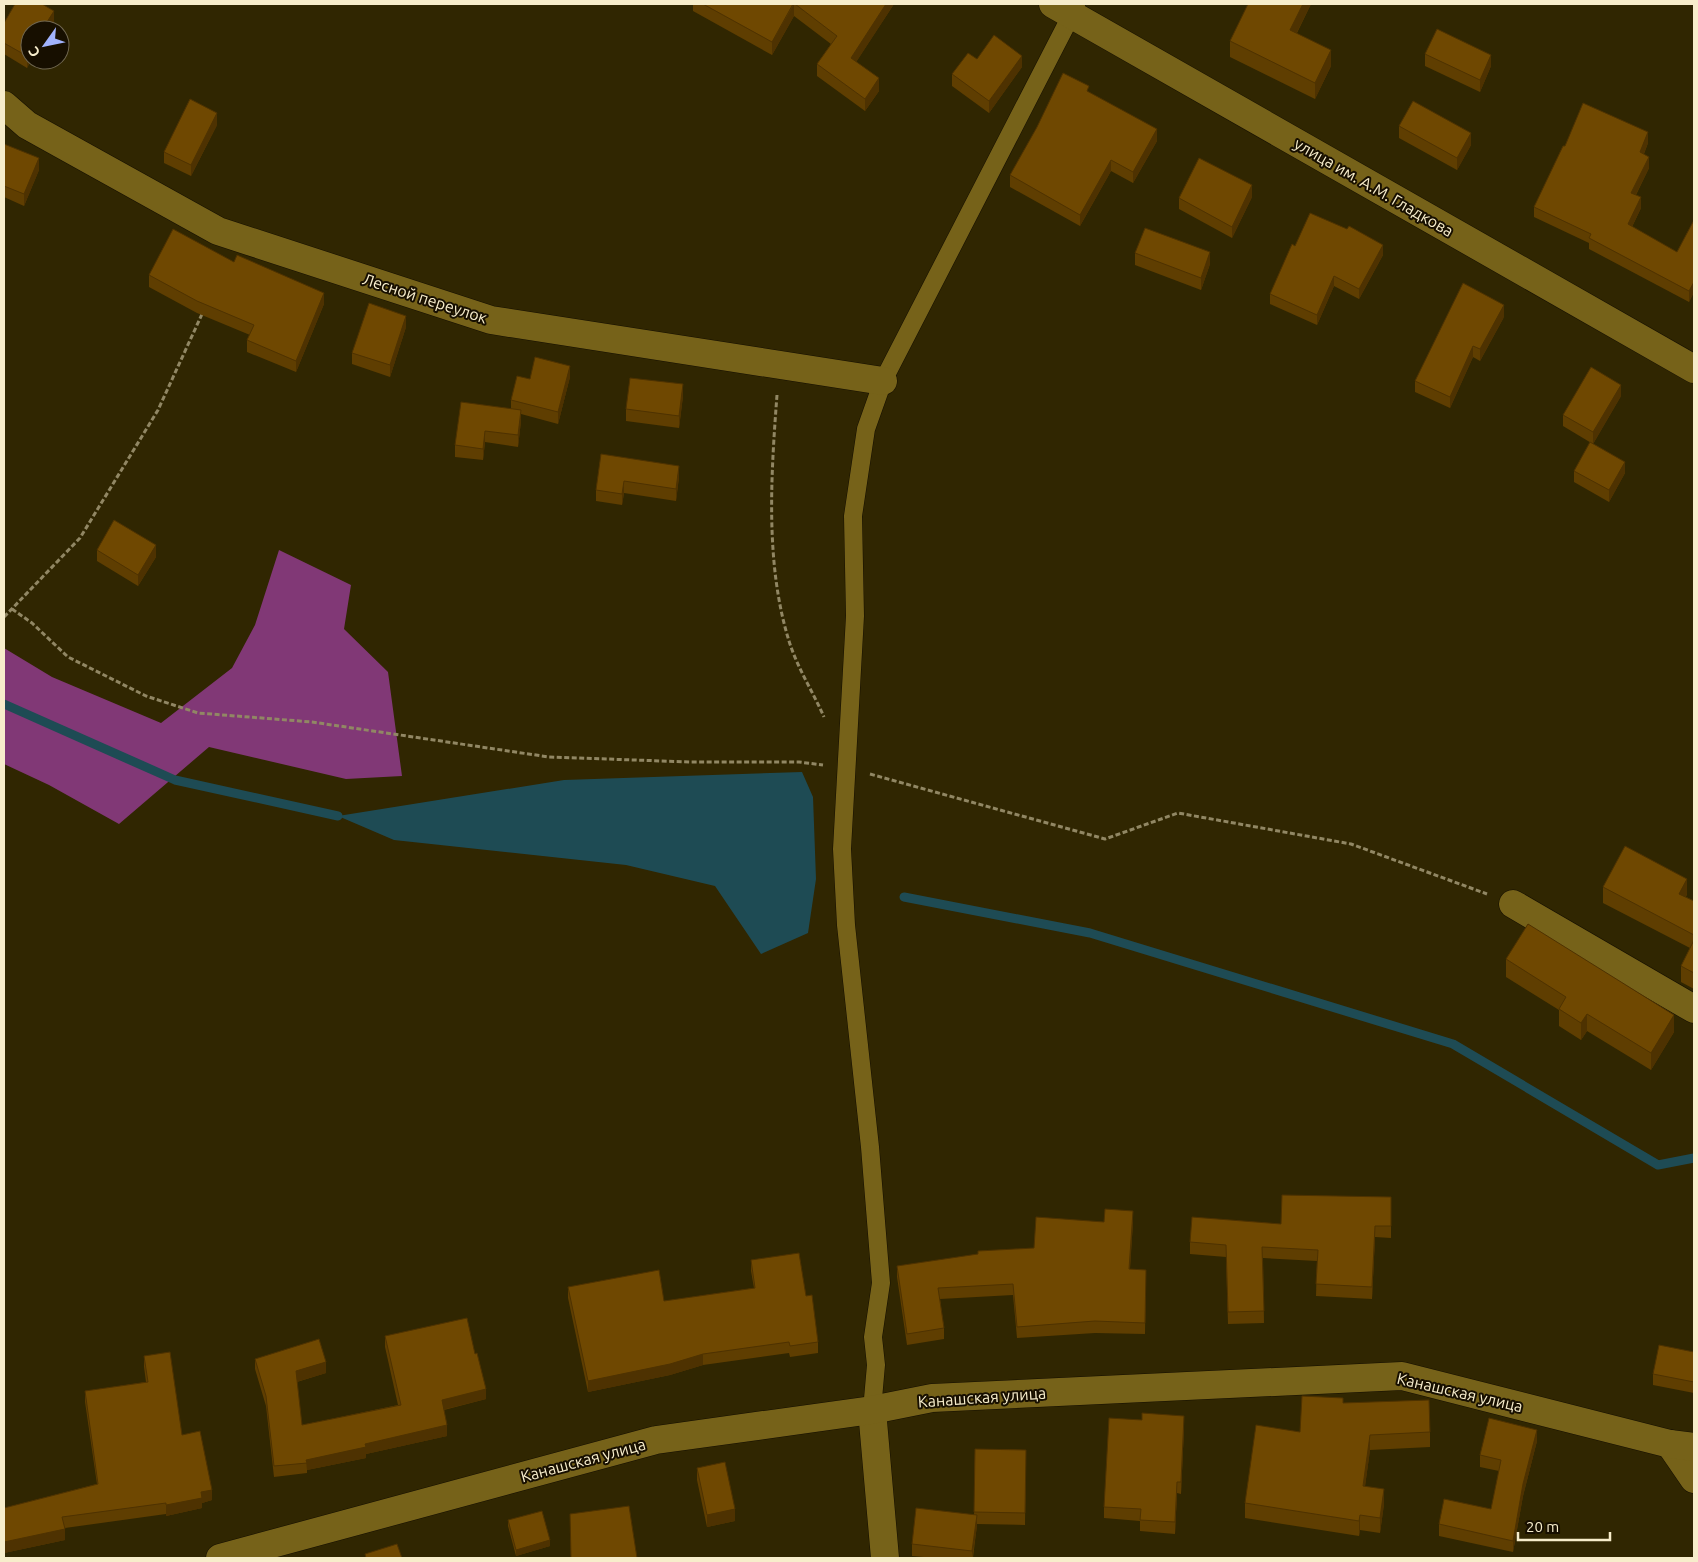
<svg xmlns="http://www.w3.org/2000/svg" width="1698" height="1562" font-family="Ubuntu,sans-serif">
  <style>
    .forest { fill: #813876 }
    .water { fill: #1e4b54 }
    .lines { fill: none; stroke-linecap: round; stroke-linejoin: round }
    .stream { stroke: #1e4b54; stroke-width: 9 }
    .lane-casing { stroke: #150f00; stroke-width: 19 }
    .street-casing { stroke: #150f00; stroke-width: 29 }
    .path { stroke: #918764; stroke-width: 3; stroke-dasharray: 5 2.5; stroke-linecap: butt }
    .lane { stroke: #766219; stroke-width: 18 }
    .street { stroke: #766219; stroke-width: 28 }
    .wall { fill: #5f3e01 }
    .shaded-wall { fill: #4e3201 }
    .building { fill: #6f4801; stroke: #4e3201 }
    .labels { text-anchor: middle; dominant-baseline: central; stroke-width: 4; stroke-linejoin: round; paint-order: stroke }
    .street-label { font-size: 16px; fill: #f7edcb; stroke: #170f00 }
  </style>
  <rect width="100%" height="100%" fill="#302601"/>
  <polygon class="forest" points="279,550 351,585 344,629 388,672 402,776 346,779 209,747 119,824 49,785 4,764 4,648 52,677 161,723 232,668 255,625"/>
  <polygon class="water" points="802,772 813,797 816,879 808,933 761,954 715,886 626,865 394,840 338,816 564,780"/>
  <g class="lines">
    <g class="stream">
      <polyline points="4,704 175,780 338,816"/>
      <polyline points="904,897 1090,933 1453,1044 1658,1165 1694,1158"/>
    </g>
    <defs>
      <polyline id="lane" points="872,1410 876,1365 873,1337 881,1283 870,1147 846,925 842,849 855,616 853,516 866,429 883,381 1076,6"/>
      <g id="street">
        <polyline points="1053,4 1694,369"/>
        <polyline points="4,105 27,125 218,231 491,320 883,381"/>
        <polyline points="1513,904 1694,1009"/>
        <polyline points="872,1410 885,1558"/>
        <polyline points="1670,1444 1694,1479"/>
        <polyline points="220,1558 656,1440 872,1410 932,1398 1402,1376 1670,1444 1694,1447"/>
      </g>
    </defs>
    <use href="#lane" class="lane-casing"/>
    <use href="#street" class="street-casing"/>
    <g class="path">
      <path d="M777,395C771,475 765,564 789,641C797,667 813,692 824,717"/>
      <polyline points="12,609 32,623 68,657 146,696 198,713 312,722 549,757 691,762 799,762 823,765"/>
      <polyline points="4,617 80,538 158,410 203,312"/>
      <polyline points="870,774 1105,839 1178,813 1351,844 1487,894"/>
    </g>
    <use href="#lane" class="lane"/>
    <use href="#street" class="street"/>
  </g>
  <g class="wall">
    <polygon points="693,4 894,4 856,62 879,91 865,111 817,76 817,64 831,44 794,16 772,55 693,11"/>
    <polygon points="1311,4 1297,33 1331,66 1315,99 1230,57 1230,41"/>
    <polygon points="54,22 30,60 31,60 27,68 4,54 4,23"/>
    <polygon points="1425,54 1491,66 1480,92 1425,66"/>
    <polygon points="977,59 1022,67 989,113 952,86 952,74"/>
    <polygon points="1089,92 1157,141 1133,183 1111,171 1080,226 1010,187 1010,175"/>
    <polygon points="217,125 191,176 164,163 164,152"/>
    <polygon points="1399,126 1471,145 1457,170 1399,138"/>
    <polygon points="1648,143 1644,154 1649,168 1636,195 1641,208 1632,227 1677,252 1694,220 1694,292 1689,302 1589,249 1589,243 1534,217 1534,207 1565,146"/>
    <polygon points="4,144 39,170 24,206 4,197"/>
    <polygon points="1252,197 1232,238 1179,209 1179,198"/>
    <polygon points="1295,246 1383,255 1359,299 1334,286 1317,325 1270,304 1270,294"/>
    <polygon points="1135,253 1210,264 1201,290 1135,265"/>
    <polygon points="234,262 324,304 296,372 247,352 247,340 250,335 197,313 149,287 149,275"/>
    <polygon points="1504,317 1480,361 1473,357 1450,408 1415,392 1415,381"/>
    <polygon points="406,327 390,377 352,364 352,353"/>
    <polygon points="570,377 558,424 521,414 521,421 518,447 485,442 483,460 455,457 455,445 511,408 511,400 530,379"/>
    <polygon points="683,396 679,428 626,421 626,409"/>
    <polygon points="1621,396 1593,444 1563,426 1563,415"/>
    <polygon points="601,454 679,477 676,501 624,493 622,505 596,501 596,490"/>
    <polygon points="1574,471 1625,473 1609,502 1574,482"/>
    <polygon points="97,550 156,557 138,586 97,561"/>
    <polygon points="1603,887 1687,894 1686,897 1694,901 1694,989 1681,982 1681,966 1690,948 1603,903"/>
    <polygon points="1506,959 1674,1032 1651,1070 1587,1031 1581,1040 1559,1026 1559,1010 1506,977"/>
    <polygon points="1391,1197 1391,1238 1375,1237 1372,1299 1316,1296 1317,1261 1263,1258 1264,1323 1228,1324 1226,1257 1190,1254 1190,1242 1281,1224"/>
    <polygon points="1104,1222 1133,1222 1130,1269 1146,1270 1145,1334 1095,1333 1017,1338 1013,1295 940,1299 944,1328 944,1339 907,1345 897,1277 897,1266 1034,1248"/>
    <polygon points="751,1260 806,1296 818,1342 818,1353 790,1357 789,1353 703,1365 670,1375 588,1392 568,1298 568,1287 664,1301 754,1288 751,1271"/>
    <polygon points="385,1336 475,1354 486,1399 444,1410 447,1436 366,1454 366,1458 307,1470 307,1473 274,1477 266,1406 255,1369 255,1359 326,1373 297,1382 302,1425 398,1405 385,1347"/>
    <polygon points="1694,1352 1694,1393 1653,1385 1653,1374"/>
    <polygon points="144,1356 212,1500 202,1503 202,1508 166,1516 166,1514 65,1528 65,1540 4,1553 4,1508 97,1484 85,1402 85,1391 146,1382 144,1367"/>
    <polygon points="1343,1403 1430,1432 1430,1447 1370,1450 1365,1486 1384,1504 1380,1533 1360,1530 1359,1536 1245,1518 1245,1503 1300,1432"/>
    <polygon points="1184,1427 1181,1494 1177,1493 1175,1534 1140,1531 1140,1521 1104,1518 1104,1507"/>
    <polygon points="1537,1441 1523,1496 1513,1552 1439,1536 1439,1524 1491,1509 1499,1471 1480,1467 1480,1455"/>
    <polygon points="975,1449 1026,1450 1025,1525 977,1524 973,1558 935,1558 912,1556 912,1544 974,1515"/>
    <polygon points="697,1468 735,1521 707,1527 697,1480"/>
    <polygon points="508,1520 550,1546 516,1556 508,1526"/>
  </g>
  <g class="shaded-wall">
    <polygon points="794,4 794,16 772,55 772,42"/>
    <polygon points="886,4 894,4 851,70 851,58"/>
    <polygon points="1303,4 1311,4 1290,46 1290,30"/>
    <polygon points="54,11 54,22 49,30 42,30"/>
    <polygon points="1331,50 1331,66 1315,99 1315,83"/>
    <polygon points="30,51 30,60 31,60 27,68 27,56"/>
    <polygon points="1491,55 1491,66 1480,92 1480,80"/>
    <polygon points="1022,56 1022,67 989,113 989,101"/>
    <polygon points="879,78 879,91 865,111 865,99"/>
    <polygon points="217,113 217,125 191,176 191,165"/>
    <polygon points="1157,129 1157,141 1133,183 1133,172"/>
    <polygon points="1648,132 1648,143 1640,163 1640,152"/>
    <polygon points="1471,133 1471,145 1457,170 1457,158"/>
    <polygon points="1649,157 1649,168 1631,204 1631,193"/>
    <polygon points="39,158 39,170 24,206 24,194"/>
    <polygon points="1111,160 1111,171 1080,226 1080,215"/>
    <polygon points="1252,185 1252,197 1232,238 1232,227"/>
    <polygon points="1641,197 1641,208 1628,235 1628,224"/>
    <polygon points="1383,245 1383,255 1359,299 1359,289"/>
    <polygon points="1210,252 1210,264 1201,290 1201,278"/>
    <polygon points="1334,276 1334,286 1317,325 1317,315"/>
    <polygon points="1694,282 1694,292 1689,302 1689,291"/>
    <polygon points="324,293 324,304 296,372 296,361"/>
    <polygon points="1504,305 1504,317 1480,361 1480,349"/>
    <polygon points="406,316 406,327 390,377 390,365"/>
    <polygon points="1473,346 1473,357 1450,408 1450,397"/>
    <polygon points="570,366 570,377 558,424 558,412"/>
    <polygon points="683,384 683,396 679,428 679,416"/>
    <polygon points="1621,385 1621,396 1593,444 1593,432"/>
    <polygon points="521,410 521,421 518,447 518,435"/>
    <polygon points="485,431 485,442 483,460 483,449"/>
    <polygon points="1625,462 1625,473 1609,502 1609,490"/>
    <polygon points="679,466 679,477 676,501 676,489"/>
    <polygon points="624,481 624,493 622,505 622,494"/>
    <polygon points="156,545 156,557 138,586 138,575"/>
    <polygon points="1687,879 1687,894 1679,909 1679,894"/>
    <polygon points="1587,1014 1587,1031 1581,1040 1581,1023"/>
    <polygon points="1674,1015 1674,1032 1651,1070 1651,1053"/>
    <polygon points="1133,1211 1133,1222 1129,1280 1129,1269"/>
    <polygon points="1375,1226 1375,1237 1372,1299 1372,1287"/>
    <polygon points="703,1354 703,1365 670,1375 588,1392 588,1381"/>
    <polygon points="326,1362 326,1373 296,1382 296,1371"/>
    <polygon points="486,1389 486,1399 442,1410 442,1400"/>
    <polygon points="1184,1416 1184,1427 1181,1494 1181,1482"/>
    <polygon points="447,1425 447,1436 366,1454 366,1458 307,1470 306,1460 365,1444"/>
    <polygon points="1537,1430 1537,1441 1523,1496 1513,1552 1513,1541 1523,1484"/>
    <polygon points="1370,1435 1370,1450 1363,1501 1363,1486"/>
    <polygon points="1177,1482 1177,1493 1175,1534 1175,1522"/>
    <polygon points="1384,1489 1384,1504 1380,1533 1380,1518"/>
    <polygon points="212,1490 212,1500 202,1503 202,1508 166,1516 166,1505 201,1492"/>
    <polygon points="735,1509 735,1521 707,1527 707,1515"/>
    <polygon points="977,1515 977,1527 972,1558 972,1551"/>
    <polygon points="1360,1515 1360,1530 1359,1536 1359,1521"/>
    <polygon points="65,1529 65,1540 4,1553 4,1542"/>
    <polygon points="550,1540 550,1546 516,1556 516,1550"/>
  </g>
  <g class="building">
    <polygon points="15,4 42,4 54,11 42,30 30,30 30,51 27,56 4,43 4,23"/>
    <polygon points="703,4 793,4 772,42"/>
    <polygon points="795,4 886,4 851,58 879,78 865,99 817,64 837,36"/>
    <polygon points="1248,4 1303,4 1290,30 1331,50 1315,83 1230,41"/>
    <polygon points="1437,29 1491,55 1480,80 1425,54"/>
    <polygon points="994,35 1022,56 989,101 952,74 968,53 977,59"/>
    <polygon points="1063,73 1089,86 1087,91 1157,129 1133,172 1111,160 1080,215 1010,175 1037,127"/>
    <polygon points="190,99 217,113 191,165 164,152"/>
    <polygon points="1413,101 1471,133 1457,158 1399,126"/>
    <polygon points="1583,103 1648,132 1640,152 1649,157 1631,193 1641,197 1628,224 1677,252 1694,220 1694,282 1689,291 1589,238 1591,234 1534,207 1563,146 1565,146"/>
    <polygon points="4,144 39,158 24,194 4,186"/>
    <polygon points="1199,158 1252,185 1232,227 1179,198"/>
    <polygon points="1310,213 1347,229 1349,226 1383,245 1359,289 1334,276 1317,315 1270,294 1292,244 1295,246"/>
    <polygon points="1145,228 1210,252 1201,278 1135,253"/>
    <polygon points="173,229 234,262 237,255 324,293 296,361 247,340 254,325 197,301 149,275"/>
    <polygon points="1463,283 1504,305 1480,349 1473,346 1450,397 1415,381"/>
    <polygon points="369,303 406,316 390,365 352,353"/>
    <polygon points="535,357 570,366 558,412 511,400 517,376 530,379"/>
    <polygon points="1591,367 1621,385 1593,432 1563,415"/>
    <polygon points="630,378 683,384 679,416 626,409"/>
    <polygon points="461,402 521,410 518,435 485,431 483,449 455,445"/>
    <polygon points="1590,442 1625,462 1609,490 1574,471"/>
    <polygon points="601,454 679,466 676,489 624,481 622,494 596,490"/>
    <polygon points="114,520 156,545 138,575 97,550"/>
    <polygon points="1625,846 1687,879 1679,894 1694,901 1694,935 1603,887"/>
    <polygon points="1528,924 1674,1015 1651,1053 1587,1014 1581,1023 1559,1009 1566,997 1506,959"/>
    <polygon points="1694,940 1694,973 1681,966"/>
    <polygon points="1282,1195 1391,1197 1391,1226 1375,1226 1372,1287 1316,1284 1318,1250 1262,1247 1264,1311 1228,1312 1226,1245 1190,1242 1192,1217 1281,1224"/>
    <polygon points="1105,1209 1133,1211 1129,1269 1146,1270 1145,1323 1095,1321 1017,1327 1013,1284 938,1288 944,1328 907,1334 897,1266 978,1254 978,1251 1034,1248 1036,1217 1104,1222"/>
    <polygon points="799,1253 806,1296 812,1295 818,1342 790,1346 789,1342 703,1354 670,1364 588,1381 568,1287 659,1270 664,1301 755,1288 751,1260"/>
    <polygon points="467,1318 475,1354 477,1353 486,1389 442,1400 447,1425 365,1444 366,1447 306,1460 307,1463 274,1466 266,1396 255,1359 319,1339 326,1362 296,1371 302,1425 401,1405 385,1336"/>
    <polygon points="1659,1345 1694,1352 1694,1382 1653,1374"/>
    <polygon points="170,1352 182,1435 200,1431 212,1490 201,1492 202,1498 166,1505 166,1503 62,1517 65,1529 4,1542 4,1508 98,1484 85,1391 148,1382 144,1356"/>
    <polygon points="1302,1396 1343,1398 1343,1403 1429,1400 1430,1432 1370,1435 1363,1486 1384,1489 1380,1518 1360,1515 1359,1521 1245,1503 1256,1425 1300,1432"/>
    <polygon points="1142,1413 1184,1416 1181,1482 1177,1482 1175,1522 1140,1520 1141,1509 1104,1507 1109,1418 1142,1420"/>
    <polygon points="1489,1418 1537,1430 1523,1484 1513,1541 1439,1524 1444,1499 1491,1509 1501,1460 1480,1455"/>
    <polygon points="975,1449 1026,1450 1025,1513 974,1512"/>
    <polygon points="725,1462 735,1509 707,1515 697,1468"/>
    <polygon points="629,1506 637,1558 571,1558 570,1514"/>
    <polygon points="916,1508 977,1515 972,1551 912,1544"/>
    <polygon points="542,1511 550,1540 516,1550 508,1520"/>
    <polygon points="397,1544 402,1558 366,1558 365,1554"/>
  </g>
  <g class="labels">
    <g class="street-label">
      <text transform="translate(1374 187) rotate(30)">улица им. А.М. Гладкова</text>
      <text transform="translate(425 298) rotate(18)">Лесной переулок</text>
      <text transform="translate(1460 1392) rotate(13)">Канашская улица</text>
      <text transform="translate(982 1397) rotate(-4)">Канашская улица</text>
      <text transform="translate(583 1460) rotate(-15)">Канашская улица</text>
    </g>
  </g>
  <rect width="1698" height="1562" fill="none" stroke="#f7edcb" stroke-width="10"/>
  <g transform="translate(45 45) rotate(237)"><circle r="24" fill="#170f00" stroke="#716851"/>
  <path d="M0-4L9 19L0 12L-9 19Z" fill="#a1b3fd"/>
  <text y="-8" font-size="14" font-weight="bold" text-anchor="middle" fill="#f7edcb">С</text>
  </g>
  <path d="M1518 1532v8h92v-8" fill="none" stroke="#f7edcb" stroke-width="2.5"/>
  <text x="1526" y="1532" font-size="15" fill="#f7edcb" stroke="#170f00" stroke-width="4" paint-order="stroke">20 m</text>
</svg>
